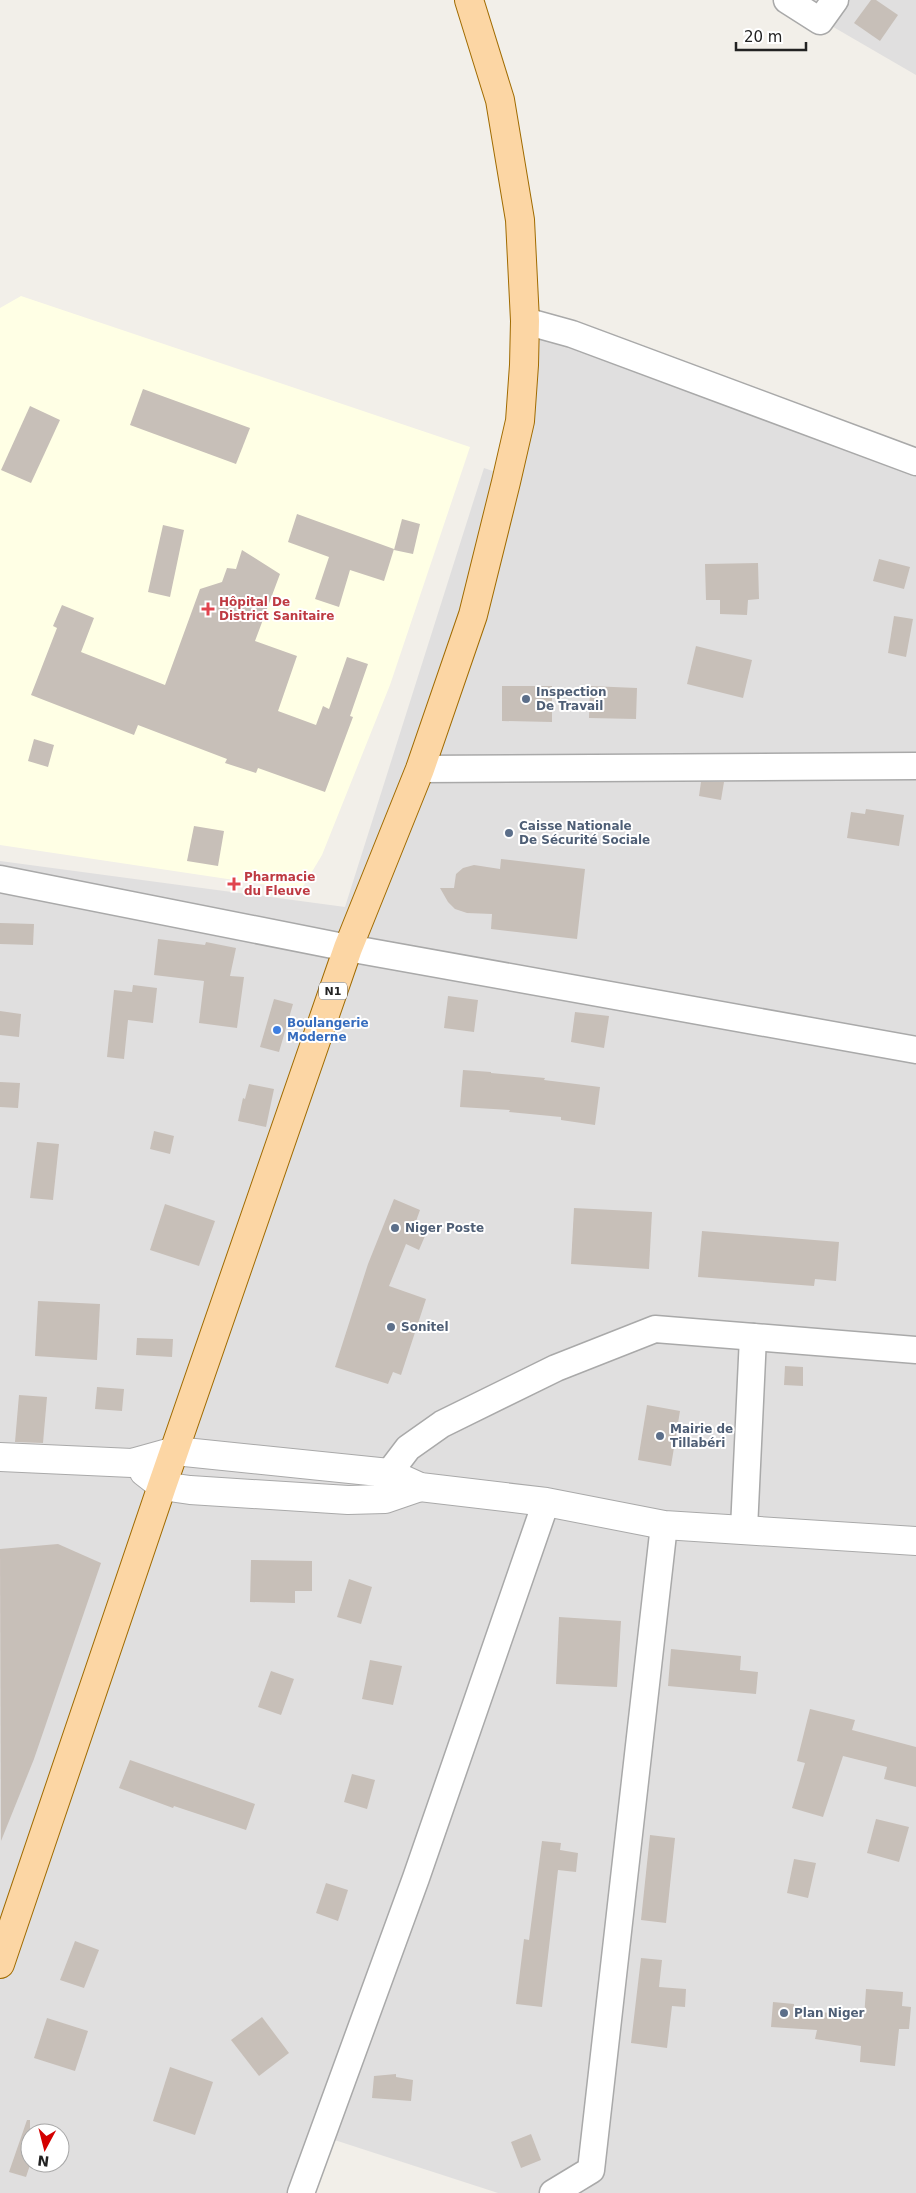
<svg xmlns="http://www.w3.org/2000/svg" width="916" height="2193" font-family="'DejaVu Sans',sans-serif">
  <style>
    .residential { fill: #e0dfdf; fill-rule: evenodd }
    .education { fill: #ffffe5 }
    .building { fill: #c7bfb8 }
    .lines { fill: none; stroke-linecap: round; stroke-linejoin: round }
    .minor-casing { stroke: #a9a9a9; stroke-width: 29 }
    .tertiary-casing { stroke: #a9a9a9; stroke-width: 30 }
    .primary-casing { stroke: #a06b00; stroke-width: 30 }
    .minor { stroke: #fff; stroke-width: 26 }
    .tertiary { stroke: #fff; stroke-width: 28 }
    .primary { stroke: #fcd6a4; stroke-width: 28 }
    .health-dot { fill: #e0444e; stroke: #fff; stroke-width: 2 }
    .service-dot { fill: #5c6f8a; stroke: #fff; stroke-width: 2 }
    .shop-dot { fill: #3f7fe0; stroke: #fff; stroke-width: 2 }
    .labels { text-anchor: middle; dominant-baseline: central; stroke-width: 4; stroke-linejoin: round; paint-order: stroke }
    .shield { fill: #fff; stroke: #646464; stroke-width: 1 }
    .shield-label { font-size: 11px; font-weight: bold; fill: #222 }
    .health-label { font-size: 12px; font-weight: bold; fill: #be3a42; stroke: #fff; text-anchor: start }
    .service-label { font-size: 12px; font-weight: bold; fill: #4e5e75; stroke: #fff; text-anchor: start }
    .shop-label { font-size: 12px; font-weight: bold; fill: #366cbe; stroke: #fff; text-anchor: start }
  </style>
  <rect width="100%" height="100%" fill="#f2efe9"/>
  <g class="residential">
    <polygon points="791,0 916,0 916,75 823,21"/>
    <path d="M532,335L569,337L916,465V2193H498L316,2134L295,2193H0V861L345,907L484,468L510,477ZM30,2133H60V2163H30Z"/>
  </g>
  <polygon class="education" points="21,296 470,447 390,685 322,855 301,890 0,845 0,308"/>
  <g class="building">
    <polygon points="871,0 876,0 898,15 880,41 854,23"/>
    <polygon points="143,389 250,428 236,464 130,425"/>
    <polygon points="30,406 60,420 31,483 1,470"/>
    <polygon points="297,514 394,549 384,581 350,570 339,607 315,599 329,557 288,542"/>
    <polygon points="402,519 420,524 413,554 394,550"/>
    <polygon points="163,525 184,530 170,597 148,592"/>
    <polygon points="242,550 280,574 255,641 297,656 278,711 316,725 323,706 329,709 347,657 368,664 350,716 353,717 325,792 258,768 256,773 225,763 227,759 138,725 134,735 31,695 57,628 53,626 62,605 94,618 81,652 165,685 200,589 222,582 227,568 236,569"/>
    <polygon points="879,559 910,567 904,589 873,581"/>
    <polygon points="758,563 759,599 748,600 747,615 720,614 720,600 706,600 705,564"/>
    <polygon points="894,616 913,619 906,657 888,653"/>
    <polygon points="696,646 752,660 743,698 687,684"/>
    <polygon points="502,686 552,686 552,722 502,721"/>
    <polygon points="590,686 637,688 636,719 589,718"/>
    <polygon points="34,739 54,745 48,767 28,761"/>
    <polygon points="701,782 724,782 721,800 699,796"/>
    <polygon points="866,809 904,815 899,846 847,838 851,812 865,814"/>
    <polygon points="194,826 224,831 218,866 187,861"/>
    <polygon points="501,859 585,869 577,939 491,929 492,914 467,913 455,909 448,902 440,888 454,888 456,874 463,868 474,865 500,869"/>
    <polygon points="0,923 34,924 33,945 0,944"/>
    <polygon points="158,939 205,945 206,942 236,948 230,976 244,977 237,1028 199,1023 204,981 154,975"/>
    <polygon points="133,985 157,988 153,1023 128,1020 124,1059 107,1057 114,990 132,992"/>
    <polygon points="448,996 478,1000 474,1032 444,1028"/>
    <polygon points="274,999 293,1004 279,1052 260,1047"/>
    <polygon points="0,1011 21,1014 19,1037 0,1035"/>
    <polygon points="575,1012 609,1016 604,1048 571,1042"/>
    <polygon points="463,1070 491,1072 491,1073 545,1078 544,1080 600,1087 595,1125 561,1120 561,1117 509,1112 510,1110 460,1107"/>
    <polygon points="0,1082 20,1083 18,1108 0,1107"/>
    <polygon points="249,1084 274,1089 266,1127 238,1121 243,1098 245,1099"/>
    <polygon points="154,1131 174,1136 170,1154 150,1149"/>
    <polygon points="37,1142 59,1144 53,1200 30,1198"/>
    <polygon points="394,1199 420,1210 415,1224 428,1229 419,1250 406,1244 389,1286 426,1299 401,1375 393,1372 388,1384 335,1367 368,1264"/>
    <polygon points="165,1204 215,1221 199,1266 150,1250"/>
    <polygon points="574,1208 652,1212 649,1269 571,1264"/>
    <polygon points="702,1231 839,1242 836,1281 815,1279 814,1286 698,1277"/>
    <polygon points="38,1301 100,1304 97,1360 35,1356"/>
    <polygon points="137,1338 173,1339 172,1357 136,1355"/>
    <polygon points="785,1366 803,1367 803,1386 784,1385"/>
    <polygon points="97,1387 124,1389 122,1411 95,1409"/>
    <polygon points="19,1395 47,1397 43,1443 15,1442"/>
    <polygon points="647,1405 680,1411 671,1466 638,1460"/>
    <polygon points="58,1544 101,1563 34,1759 1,1841 0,1549"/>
    <polygon points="251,1560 312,1561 312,1591 295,1591 295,1603 250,1602"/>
    <polygon points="349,1579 372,1587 361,1624 337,1617"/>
    <polygon points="559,1617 621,1621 617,1687 556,1684"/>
    <polygon points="671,1649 741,1656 740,1670 758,1672 756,1694 668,1686"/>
    <polygon points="370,1660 402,1666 393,1705 362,1699"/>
    <polygon points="271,1671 294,1679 281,1715 258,1707"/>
    <polygon points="810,1709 855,1720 852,1730 916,1747 916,1787 884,1779 887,1767 843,1756 823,1817 792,1808 805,1763 797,1761"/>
    <polygon points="130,1760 255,1804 246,1830 174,1806 173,1808 119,1788"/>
    <polygon points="352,1774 375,1780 367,1809 344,1802"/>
    <polygon points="876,1819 909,1827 899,1862 867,1853"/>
    <polygon points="650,1835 675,1838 666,1923 641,1920"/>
    <polygon points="542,1841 561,1843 560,1850 578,1853 576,1872 558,1870 542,2007 516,2004 524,1939 529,1940"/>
    <polygon points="794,1859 816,1863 808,1898 787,1893"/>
    <polygon points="326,1883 348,1890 338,1921 316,1913"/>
    <polygon points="75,1941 99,1950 84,1988 60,1980"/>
    <polygon points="641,1958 662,1960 659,1987 686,1989 685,2007 672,2006 667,2048 631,2043"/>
    <polygon points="866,1989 903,1992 902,2006 911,2007 909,2029 899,2029 895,2066 860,2062 861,2046 815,2039 817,2030 771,2027 773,2002 794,2004 794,2008 864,2018"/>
    <polygon points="262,2017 289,2053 259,2076 231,2040"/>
    <polygon points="47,2018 88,2031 75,2071 34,2058"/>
    <polygon points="170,2067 213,2082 195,2135 153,2121"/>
    <polygon points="396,2074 396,2077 413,2080 411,2101 372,2098 374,2076"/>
    <polygon points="27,2120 30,2120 30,2165 26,2177 9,2172"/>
    <polygon points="531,2134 541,2160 521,2168 511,2142"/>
  </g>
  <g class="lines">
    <defs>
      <g id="minor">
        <polyline points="787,0 820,21 835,0"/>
        <polyline points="525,321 572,334 916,462"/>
        <polyline points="420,769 916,766"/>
        <polyline points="0,879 348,948 916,1050"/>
        <polyline points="386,1493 389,1473 408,1448 442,1424 556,1368 655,1329 916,1350"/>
        <polyline points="744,1529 753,1337"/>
        <polyline points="301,2193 416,1878 546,1502"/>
        <polyline points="553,2193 591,2170 664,1525"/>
      </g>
      <g id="tertiary">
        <polyline points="0,1457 132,1463 175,1451 389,1473 420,1487 546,1502 664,1525 916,1541"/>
        <polyline points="144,1472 162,1486 190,1490 348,1500 385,1499 420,1487"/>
      </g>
      <polyline id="primary" points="0,1964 162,1486 348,948 420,769 473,615 506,482 520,421 524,365 525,321 520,220 500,100 469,0"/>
    </defs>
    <use href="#minor" class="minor-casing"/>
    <use href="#tertiary" class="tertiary-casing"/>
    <use href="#primary" class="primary-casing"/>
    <use href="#minor" class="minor"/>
    <use href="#tertiary" class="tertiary"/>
    <use href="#primary" class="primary"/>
  </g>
  <g class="health-dot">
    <path d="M205.5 601.5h5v5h5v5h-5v5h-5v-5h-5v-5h5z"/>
    <path d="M231.5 876.5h5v5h5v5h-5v5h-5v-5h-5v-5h5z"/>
  </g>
  <g class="service-dot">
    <circle cx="526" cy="699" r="5"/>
    <circle cx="509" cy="833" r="5"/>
    <circle cx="395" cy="1228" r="5"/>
    <circle cx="391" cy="1327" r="5"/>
    <circle cx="660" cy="1436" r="5"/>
    <circle cx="784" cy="2013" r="5"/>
  </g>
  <circle class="shop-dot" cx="277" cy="1030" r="5"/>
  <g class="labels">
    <rect class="shield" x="319" y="982.5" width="28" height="17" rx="4"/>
    <g class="shield-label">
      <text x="333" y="991">N1</text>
    </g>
    <g class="health-label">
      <text x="219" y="602">Hôpital De<tspan x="219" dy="14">District Sanitaire</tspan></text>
      <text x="244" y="877">Pharmacie<tspan x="244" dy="14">du Fleuve</tspan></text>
    </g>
    <g class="service-label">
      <text x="536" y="692">Inspection<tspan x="536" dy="14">De Travail</tspan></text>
      <text x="519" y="826">Caisse Nationale<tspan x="519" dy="14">De Sécurité Sociale</tspan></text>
      <text x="405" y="1228">Niger Poste</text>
      <text x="401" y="1327">Sonitel</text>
      <text x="670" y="1429">Mairie de<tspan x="670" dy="14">Tillabéri</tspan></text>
      <text x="794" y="2013">Plan Niger</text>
    </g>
    <g class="shop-label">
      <text x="287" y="1023">Boulangerie<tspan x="287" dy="14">Moderne</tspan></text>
    </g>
  </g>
  <g transform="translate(45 2148) rotate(187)"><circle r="24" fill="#ffffff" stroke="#a7a7a7"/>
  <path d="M0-4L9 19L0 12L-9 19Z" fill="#d40000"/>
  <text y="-8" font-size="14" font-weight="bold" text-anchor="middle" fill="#222222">N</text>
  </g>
  <path d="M736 42v8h70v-8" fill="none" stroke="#222222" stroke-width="2.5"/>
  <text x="744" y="42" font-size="15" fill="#222222" stroke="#ffffff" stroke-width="4" paint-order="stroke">20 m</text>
</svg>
